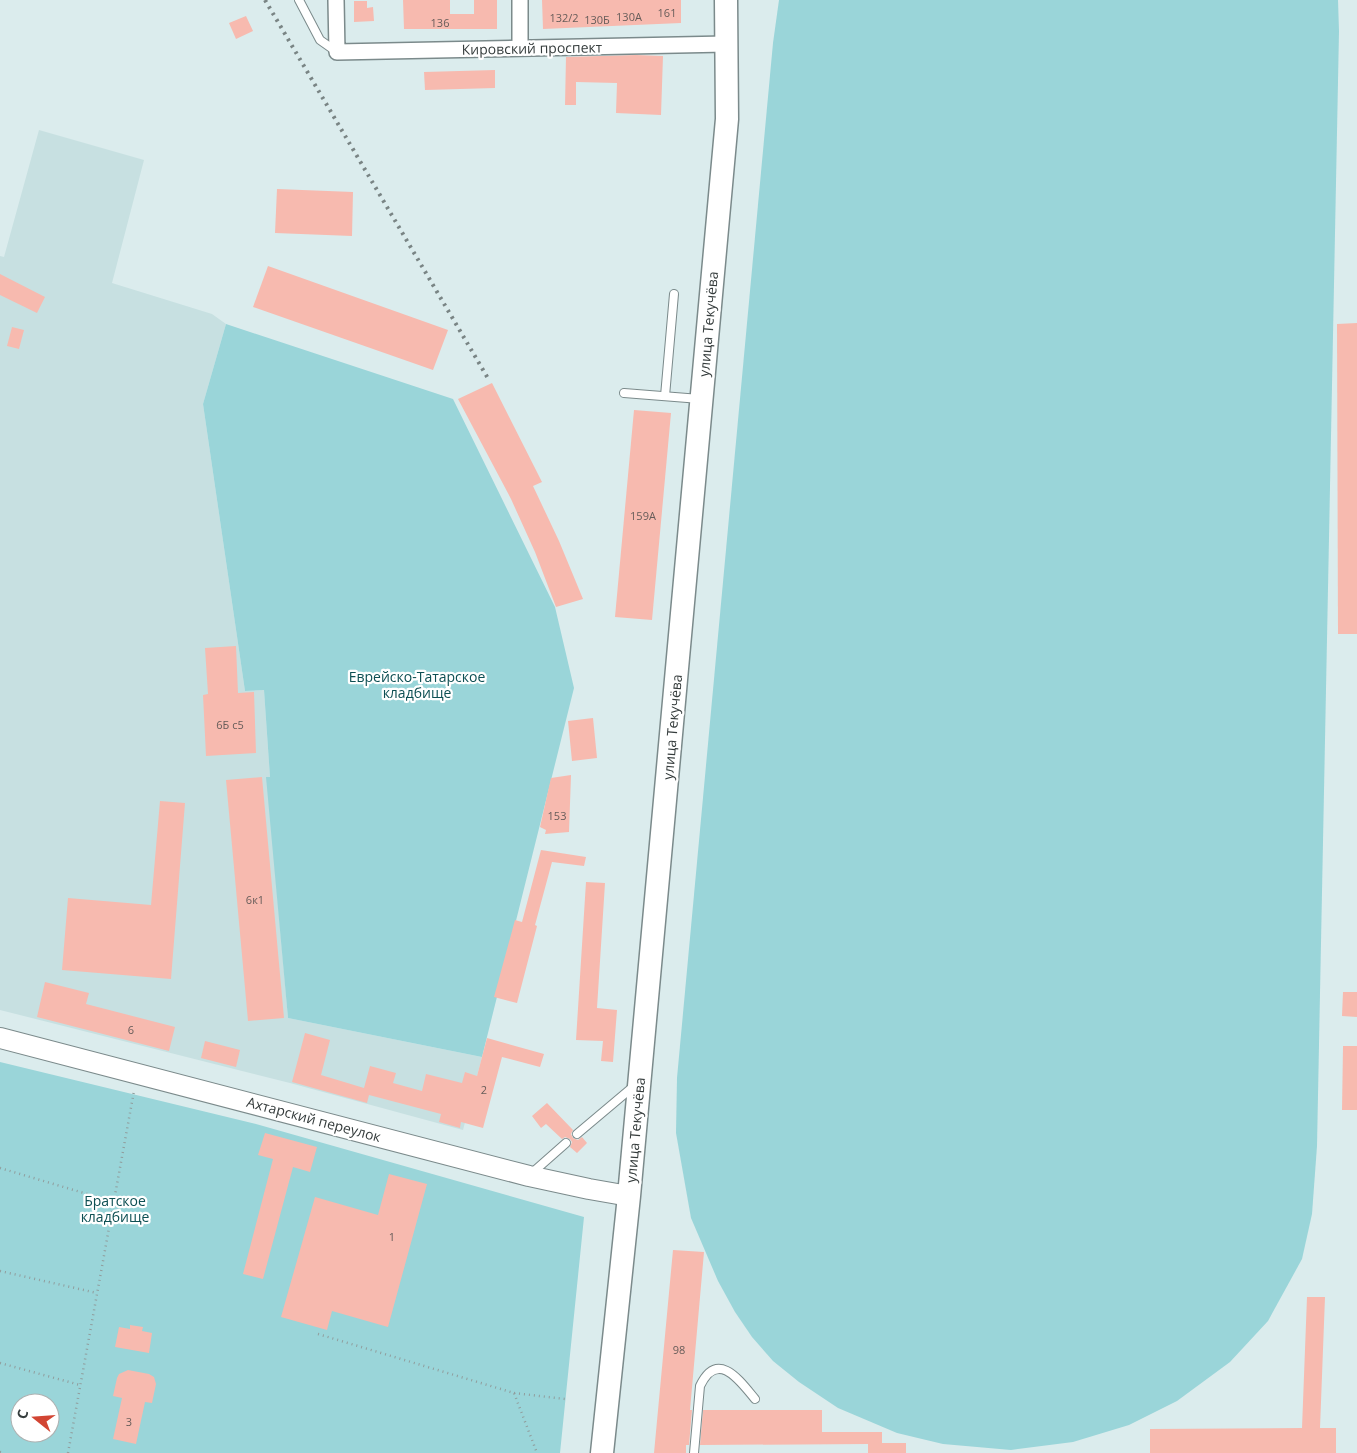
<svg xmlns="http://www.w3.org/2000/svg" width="1357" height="1453" font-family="'Open Sans',sans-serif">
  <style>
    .built { fill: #c7e0e1 }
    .green { fill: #9ad5d9; fill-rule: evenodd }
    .building { fill: #f7baaf }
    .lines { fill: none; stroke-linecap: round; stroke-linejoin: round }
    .lane-casing { stroke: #7b8a8b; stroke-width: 10 }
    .street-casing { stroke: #7b8a8b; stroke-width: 18 }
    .secondary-casing { stroke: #7b8a8b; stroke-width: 22 }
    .primary-casing { stroke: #7b8a8b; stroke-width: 25 }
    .path { stroke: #909d9d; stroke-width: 2.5; stroke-dasharray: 1 4; stroke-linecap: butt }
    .lane { stroke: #fff; stroke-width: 8 }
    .street { stroke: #fff; stroke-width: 15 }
    .secondary { stroke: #fff; stroke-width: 20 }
    .primary { stroke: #fff; stroke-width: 22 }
    .rail { stroke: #798484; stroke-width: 4; stroke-dasharray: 2.5 5; stroke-linecap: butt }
    .labels { text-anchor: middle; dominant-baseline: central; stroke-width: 4.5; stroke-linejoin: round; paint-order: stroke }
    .number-label { font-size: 11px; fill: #665c59 }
    .street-label { font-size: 14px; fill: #353c3c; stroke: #fff }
    .park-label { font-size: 14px; fill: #0d4f53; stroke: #fff }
  </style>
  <rect width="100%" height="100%" fill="#dbeced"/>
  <polygon class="built" points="39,130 144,160 112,283 212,314 226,324 203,404 245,691 264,690 270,777 267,777 288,1018 482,1057 463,1130 290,1083 0,1010 0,256 4,257"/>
  <g class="green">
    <polygon points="779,0 1338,0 1339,31 1317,1146 1312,1214 1302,1259 1268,1321 1230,1362 1177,1401 1129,1425 1073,1442 1011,1450 943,1444 897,1433 838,1408 799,1382 773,1361 752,1337 735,1312 718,1281 691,1218 676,1133 677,1078 773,43"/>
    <polygon points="226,324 453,399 555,607 574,688 482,1057 288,1018 266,777 270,777 264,690 245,691 203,404"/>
    <path d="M0,1062L256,1124L584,1217L560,1453H0ZM20,1403H50V1433H20Z"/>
  </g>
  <g class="building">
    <polygon points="403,0 450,0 450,14 474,14 474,0 497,0 497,29 404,29"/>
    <polygon points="542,0 681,0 681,23 543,29"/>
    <polygon points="354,1 367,1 367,8 373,7 374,21 354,22"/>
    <polygon points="246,16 253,31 236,39 229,23"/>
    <polygon points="636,55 663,56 661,115 616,113 617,83 576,82 576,105 565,105 566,57"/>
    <polygon points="495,70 495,88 425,90 424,72"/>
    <polygon points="277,189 353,192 352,236 275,233"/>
    <polygon points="268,266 448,330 433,370 253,307"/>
    <polygon points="0,274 45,297 37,313 0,295"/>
    <polygon points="1357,323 1357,634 1338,634 1337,324"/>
    <polygon points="12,327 24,330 19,349 7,346"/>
    <polygon points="492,383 542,482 533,486 559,541 583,599 556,607 535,552 511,499 458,399"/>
    <polygon points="634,410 671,413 652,620 615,617"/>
    <polygon points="236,646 238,693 254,692 256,753 206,756 203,695 208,694 205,648"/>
    <polygon points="593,718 597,758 572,761 568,721"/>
    <polygon points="571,775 569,832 545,834 546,830 540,827 551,778"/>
    <polygon points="262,777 284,1018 248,1021 226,780"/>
    <polygon points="160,801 185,803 171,979 62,970 68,898 151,905"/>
    <polygon points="541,850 586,857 584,866 552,862 535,925 537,926 517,1003 494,997 515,920 522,922"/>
    <polygon points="586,882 605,883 597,1008 617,1010 613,1062 601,1061 603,1041 576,1040"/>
    <polygon points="45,982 89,993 86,1004 175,1027 169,1051 37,1017"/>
    <polygon points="1343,992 1357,992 1357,1017 1342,1016"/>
    <polygon points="305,1033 330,1040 321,1075 364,1088 370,1066 396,1073 393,1083 422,1091 426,1074 462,1083 465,1072 477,1076 487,1038 544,1054 540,1067 502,1057 483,1128 461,1122 460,1128 439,1122 441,1114 369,1095 367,1103 292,1082"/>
    <polygon points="205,1041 240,1050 236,1067 201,1058"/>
    <polygon points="1343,1046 1357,1046 1357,1110 1342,1110"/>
    <polygon points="547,1103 573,1130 571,1134 573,1138 578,1140 582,1137 587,1143 577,1153 570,1147 572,1142 570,1139 565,1137 562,1139 546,1124 541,1128 532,1116"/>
    <polygon points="265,1133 317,1147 310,1172 293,1167 263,1279 243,1274 273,1159 258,1155"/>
    <polygon points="389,1174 427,1184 388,1327 332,1311 327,1330 281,1317 315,1197 378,1215"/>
    <polygon points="673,1250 704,1252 690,1410 692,1410 689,1445 686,1445 686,1453 654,1453"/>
    <polygon points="1307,1297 1325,1297 1320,1428 1336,1428 1336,1453 1150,1453 1150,1429 1302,1428"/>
    <polygon points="130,1325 143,1327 142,1331 152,1333 149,1353 115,1347 119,1327 130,1329"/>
    <polygon points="128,1370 149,1374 154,1377 156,1384 152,1403 145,1402 136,1444 113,1439 122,1398 113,1396 117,1378 119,1374"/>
    <polygon points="703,1410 822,1410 822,1432 882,1432 882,1443 906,1443 906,1453 868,1453 868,1444 700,1445"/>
  </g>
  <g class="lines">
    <defs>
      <g id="lane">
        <polyline points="299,0 320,40 337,52"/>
        <polyline points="624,393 700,399"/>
        <polyline points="665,396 674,294"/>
        <polyline points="577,1134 634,1086"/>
        <polyline points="532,1173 566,1143"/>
        <path d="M694,1453L700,1386C718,1349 740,1381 755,1399"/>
      </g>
      <g id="street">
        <polyline points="336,0 337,52 726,44"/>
        <polyline points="520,0 520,48"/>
      </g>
      <polyline id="secondary" points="0,1038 529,1176 589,1189 629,1196"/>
      <polyline id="primary" points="602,1453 629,1196 727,119 726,0"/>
    </defs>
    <use href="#lane" class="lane-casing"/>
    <use href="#street" class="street-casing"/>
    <use href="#secondary" class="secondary-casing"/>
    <use href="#primary" class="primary-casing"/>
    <g class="path">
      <polyline points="0,1168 114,1202"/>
      <polyline points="0,1271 97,1293"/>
      <polyline points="318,1334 514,1393 537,1453"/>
      <polyline points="0,1363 80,1385"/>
      <polyline points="514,1393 565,1399"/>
      <polyline points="0,1452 4,1453"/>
      <polyline points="68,1453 134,1091"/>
    </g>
    <use href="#lane" class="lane"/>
    <use href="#street" class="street"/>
    <use href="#secondary" class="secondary"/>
    <use href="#primary" class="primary"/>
    <polyline class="rail" points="265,0 489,380"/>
  </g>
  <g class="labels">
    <g class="number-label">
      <text x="667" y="12">161</text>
      <text x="629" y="16">130А</text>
      <text x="564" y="17">132/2</text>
      <text x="597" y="19">130Б</text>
      <text x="440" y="22">136</text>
      <text x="643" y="515">159А</text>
      <text x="230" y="724">6Б с5</text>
      <text x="557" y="815">153</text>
      <text x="255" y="899">6к1</text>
      <text x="131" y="1029">6</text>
      <text x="484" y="1089">2</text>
      <text x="392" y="1236">1</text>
      <text x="679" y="1349">98</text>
      <text x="129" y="1421">3</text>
    </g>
    <g class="street-label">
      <text transform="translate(532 48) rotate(-1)">Кировский проспект</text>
      <text transform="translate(708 324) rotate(-85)">улица Текучёва</text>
      <text transform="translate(672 727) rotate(-85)">улица Текучёва</text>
      <text transform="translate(314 1119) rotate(15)">Ахтарский переулок</text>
      <text transform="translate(635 1130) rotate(-85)">улица Текучёва</text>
    </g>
    <g class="park-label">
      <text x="417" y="676">Еврейско-Татарское<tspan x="417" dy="16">кладбище</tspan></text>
      <text x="115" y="1200">Братское<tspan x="115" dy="16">кладбище</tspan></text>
    </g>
  </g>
  <g transform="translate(35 1418) rotate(287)"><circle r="24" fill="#ffffff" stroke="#aeb1b1"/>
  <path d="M0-4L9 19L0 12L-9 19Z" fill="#d24533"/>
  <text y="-8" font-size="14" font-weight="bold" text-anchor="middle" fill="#353c3c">С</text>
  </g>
</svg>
